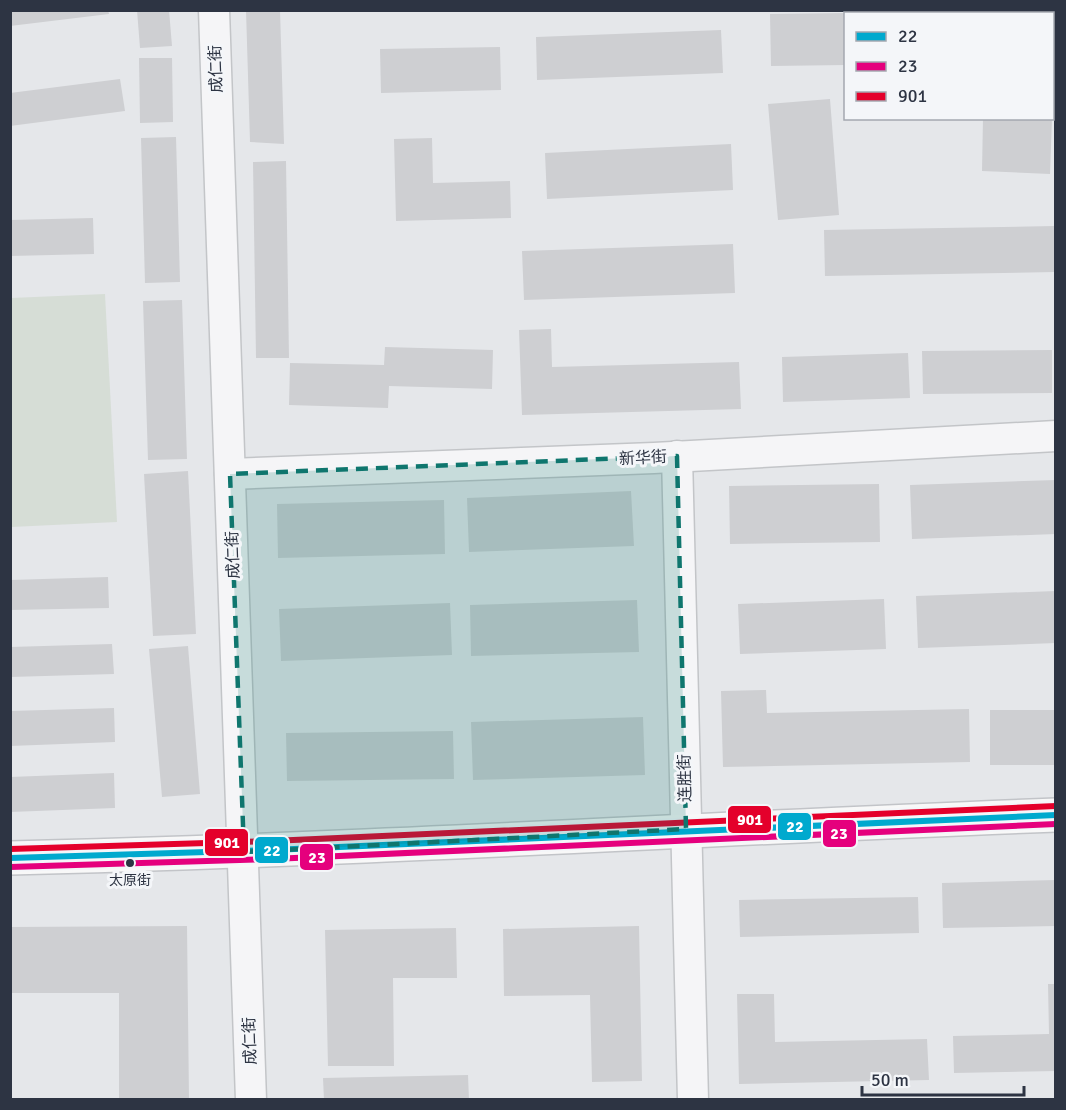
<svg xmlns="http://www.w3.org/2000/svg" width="1066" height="1110" font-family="Signika,'Noto Sans SC',sans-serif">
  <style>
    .green { fill: #d6ddd6 }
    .building { fill: #cecfd2 }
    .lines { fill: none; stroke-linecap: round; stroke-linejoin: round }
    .minor-casing { stroke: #c3c5c8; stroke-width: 33 }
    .major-casing { stroke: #c2c4c8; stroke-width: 36 }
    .minor { stroke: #f5f5f7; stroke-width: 30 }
    .major { stroke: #f8f8f8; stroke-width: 33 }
    .bus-1-casing { stroke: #f4f6f9; stroke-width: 10 }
    .bus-2-casing { stroke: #f4f6f9; stroke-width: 10 }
    .bus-3-casing { stroke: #f4f6f9; stroke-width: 10 }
    .bus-1 { stroke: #00a9ce; stroke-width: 6 }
    .bus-2 { stroke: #e5007d; stroke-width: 6 }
    .bus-3 { stroke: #e4002b; stroke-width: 6 }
    .marked { fill: #0f766e; fill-opacity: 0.2; stroke: #0f766e; stroke-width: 4.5; stroke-dasharray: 12 8; stroke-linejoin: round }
    .bus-dot { fill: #2d3443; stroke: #f4f6f9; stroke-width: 2 }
    .labels { text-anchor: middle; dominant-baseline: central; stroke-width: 6; stroke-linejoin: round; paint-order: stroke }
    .bus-label { font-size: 14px; fill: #2d3443; stroke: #f4f6f9 }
    .street-label { font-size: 16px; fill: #2d3443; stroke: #f4f6f9 }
    .line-badge { stroke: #f4f6f9; stroke-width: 2 }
    .badge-label { font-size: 16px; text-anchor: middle; font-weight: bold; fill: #fff }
  </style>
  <rect width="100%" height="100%" fill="#e5e7ea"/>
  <polygon class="green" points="105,294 117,522 11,527 11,298"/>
  <g class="building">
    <polygon points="10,10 108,10 109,14 10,26"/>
    <polygon points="137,10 169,10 172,46 140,48"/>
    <polygon points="246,10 280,10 284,144 250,142"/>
    <polygon points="1019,10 1044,10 1044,14 1018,14"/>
    <polygon points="846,13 846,65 771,66 770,14"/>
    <polygon points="721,30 723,73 537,80 536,37"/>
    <polygon points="500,47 501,90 381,93 380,49"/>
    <polygon points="139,58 172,58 173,122 140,123"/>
    <polygon points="120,79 125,111 10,126 10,93"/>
    <polygon points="830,99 839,215 778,220 768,104"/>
    <polygon points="983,118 1052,118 1050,174 982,171"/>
    <polygon points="176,137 180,282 145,283 141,138"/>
    <polygon points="432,138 433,183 510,181 511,218 396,221 394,139"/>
    <polygon points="731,144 733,190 547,199 545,153"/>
    <polygon points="286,161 289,358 256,358 253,162"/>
    <polygon points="93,218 94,254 10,256 10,220"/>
    <polygon points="1054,226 1055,272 825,276 824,230"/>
    <polygon points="733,244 735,293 524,300 522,251"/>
    <polygon points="182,300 187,459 148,460 143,301"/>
    <polygon points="551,329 552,367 739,362 741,409 522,415 519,330"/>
    <polygon points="385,347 493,350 492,389 389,386 388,408 289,405 290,363 384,365"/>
    <polygon points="1052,350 1052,393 923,394 922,351"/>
    <polygon points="908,353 910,398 783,402 782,357"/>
    <polygon points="188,471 196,634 153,636 144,474"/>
    <polygon points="1056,480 1056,534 912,539 910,485"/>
    <polygon points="879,484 880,542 730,544 729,486"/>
    <polygon points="631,491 634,546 469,552 467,498"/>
    <polygon points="444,500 445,554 278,558 277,504"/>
    <polygon points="108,577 109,608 10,610 10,580"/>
    <polygon points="1056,591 1056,643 918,648 916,596"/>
    <polygon points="884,599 886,649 740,654 738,604"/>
    <polygon points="637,600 639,652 471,656 470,605"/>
    <polygon points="450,603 452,655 281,661 279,609"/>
    <polygon points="112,644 114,674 10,677 10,647"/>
    <polygon points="188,646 200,794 162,797 149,649"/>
    <polygon points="766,690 767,713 969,709 970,762 723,767 721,691"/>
    <polygon points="114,708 115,742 10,746 10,711"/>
    <rect x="990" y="710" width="66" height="55"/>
    <polygon points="643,717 645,775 473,780 471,722"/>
    <polygon points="453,731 454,779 287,781 286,733"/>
    <polygon points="114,773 115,808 10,812 10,777"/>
    <polygon points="1056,880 1056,926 943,928 942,883"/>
    <polygon points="918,897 919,933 740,937 739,900"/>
    <polygon points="187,926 189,1100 119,1100 119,993 10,993 10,927"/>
    <polygon points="639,926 642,1081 592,1082 590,995 504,996 503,929"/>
    <polygon points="456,928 457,978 393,978 394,1066 328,1066 325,930"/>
    <polygon points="1048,984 1056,984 1056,1071 954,1073 953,1036 1049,1034"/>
    <polygon points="737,994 774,994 775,1042 927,1039 929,1080 739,1084"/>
    <polygon points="468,1075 469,1100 324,1100 323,1078"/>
  </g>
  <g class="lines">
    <defs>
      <g id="minor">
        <polyline points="214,10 251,1100"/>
        <polyline points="677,456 693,1100"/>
        <polyline points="230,474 654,458 1056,436"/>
      </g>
      <path id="major" d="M10,858C359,850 707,828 1056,815"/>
    </defs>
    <use href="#minor" class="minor-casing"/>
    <use href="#major" class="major-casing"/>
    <use href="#minor" class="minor"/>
    <use href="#major" class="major"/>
    <defs>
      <polyline id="bus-1" points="10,858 272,850 1056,815"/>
      <polyline id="bus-2" points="10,867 272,859 1056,824"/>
      <polyline id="bus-3" points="10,849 271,841 1056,806"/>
    </defs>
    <use href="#bus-1" class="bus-1-casing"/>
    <use href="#bus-2" class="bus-2-casing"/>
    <use href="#bus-3" class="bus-3-casing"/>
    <use href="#bus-1" class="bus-1"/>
    <use href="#bus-2" class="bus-2"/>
    <use href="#bus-3" class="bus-3"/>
  </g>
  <path class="marked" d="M677,456L686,829L244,852L230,474Z"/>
  <circle class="bus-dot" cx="130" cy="863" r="5"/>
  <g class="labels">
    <g class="bus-label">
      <text x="130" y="880">太原街</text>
    </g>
    <g class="street-label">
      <text transform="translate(216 69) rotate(-92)">成仁街</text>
      <text transform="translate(643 458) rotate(-3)">新华街</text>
      <text transform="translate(233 555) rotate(-92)">成仁街</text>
      <text transform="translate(685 778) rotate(-91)">连胜街</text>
      <text transform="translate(250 1041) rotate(-92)">成仁街</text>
    </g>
  </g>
  <g class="line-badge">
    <rect x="727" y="805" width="45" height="29" rx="6" fill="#e4002b"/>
    <rect x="777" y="812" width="35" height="29" rx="6" fill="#00a9ce"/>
    <rect x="822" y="819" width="35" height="29" rx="6" fill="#e5007d"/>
    <rect x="204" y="828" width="45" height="29" rx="6" fill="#e4002b"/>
    <rect x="254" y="836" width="35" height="28" rx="6" fill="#00a9ce"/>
    <rect x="299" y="843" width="35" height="28" rx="6" fill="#e5007d"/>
  </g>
  <g class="badge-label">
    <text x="750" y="825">901</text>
    <text x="795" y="832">22</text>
    <text x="839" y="839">23</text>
    <text x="227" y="848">901</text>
    <text x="272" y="856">22</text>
    <text x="317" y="863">23</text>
  </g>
  <rect width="1066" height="1110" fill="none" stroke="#2d3443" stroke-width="24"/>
  <rect x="844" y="12" width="210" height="108" fill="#f4f6f9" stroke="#a4a8b0" stroke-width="1.5"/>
  <rect x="856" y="32" width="30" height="9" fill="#00a9ce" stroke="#a4a8b0" stroke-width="1.5"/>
  <text x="898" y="42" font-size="18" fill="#2d3443">22</text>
  <rect x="856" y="62" width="30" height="9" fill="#e5007d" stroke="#a4a8b0" stroke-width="1.5"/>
  <text x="898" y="72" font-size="18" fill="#2d3443">23</text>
  <rect x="856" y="92" width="30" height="9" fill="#e4002b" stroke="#a4a8b0" stroke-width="1.5"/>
  <text x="898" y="102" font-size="18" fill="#2d3443">901</text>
  <path d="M862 1086v9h162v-9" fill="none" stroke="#2d3443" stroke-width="3"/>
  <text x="871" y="1086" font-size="18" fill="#2d3443" stroke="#f4f6f9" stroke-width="4.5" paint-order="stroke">50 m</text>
</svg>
